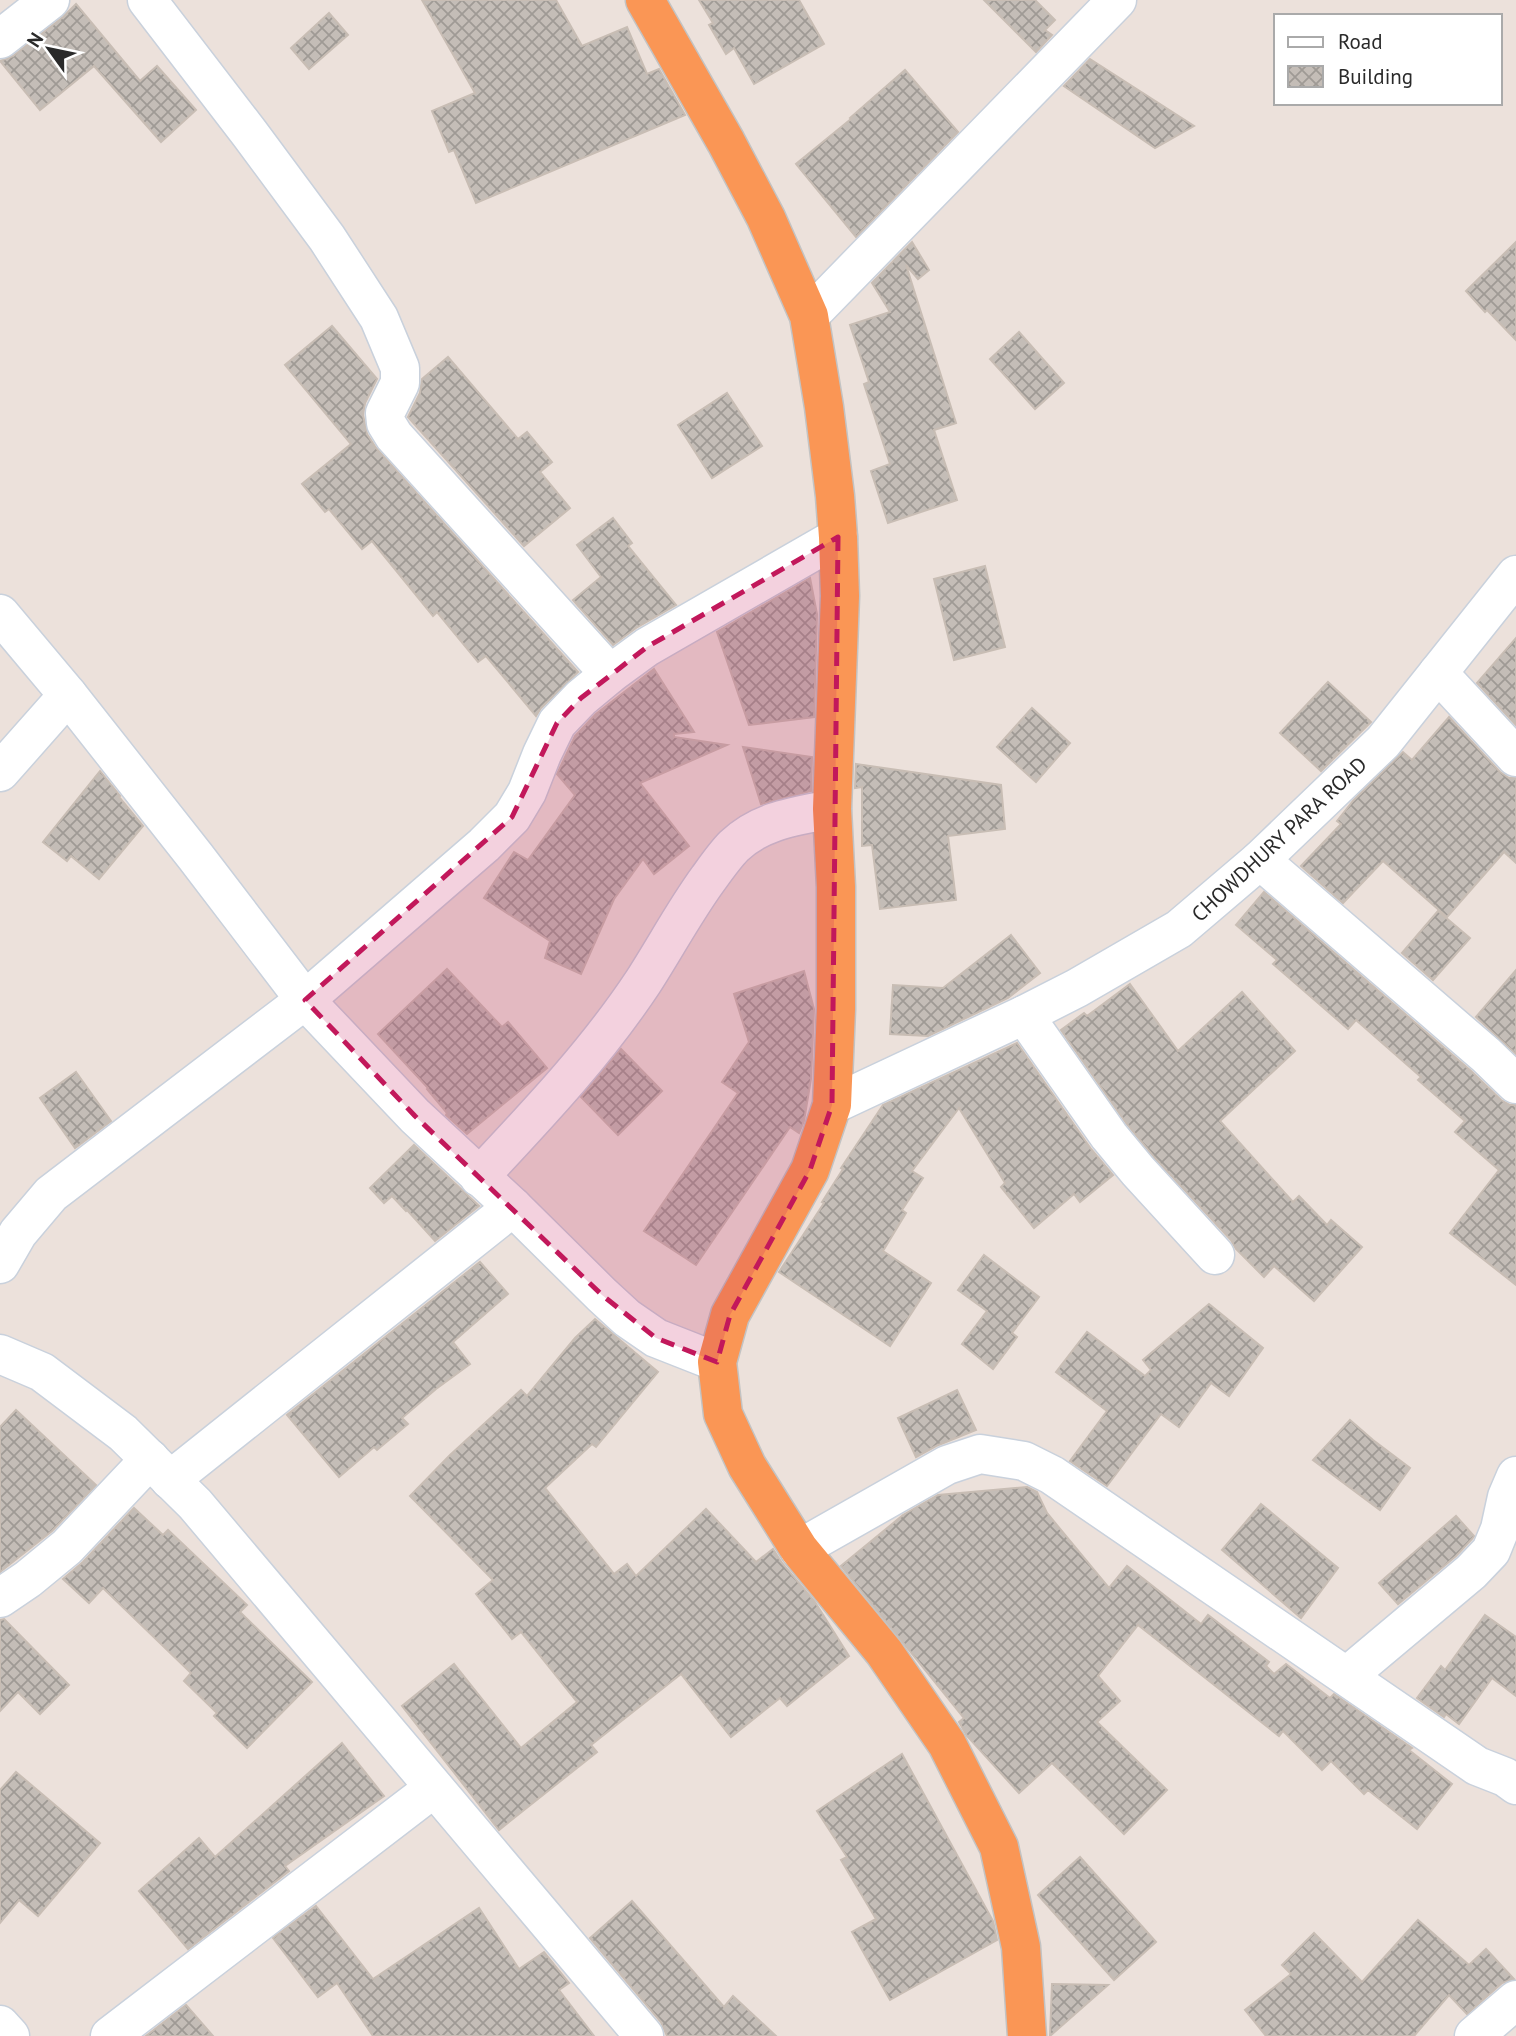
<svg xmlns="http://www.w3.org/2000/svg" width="1516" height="2036" font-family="'PT Sans',sans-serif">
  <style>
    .building { fill: url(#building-cross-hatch); stroke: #c8bdb4; stroke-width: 2 }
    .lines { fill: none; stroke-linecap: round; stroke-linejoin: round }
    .minor-casing { stroke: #c9d1dc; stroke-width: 41 }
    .tertiary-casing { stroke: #c9d1dc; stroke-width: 41 }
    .trunk-casing { stroke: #c3c3c3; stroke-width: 41 }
    .minor { stroke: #fff; stroke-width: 38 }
    .tertiary { stroke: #fff; stroke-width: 38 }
    .trunk { stroke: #fa9655; stroke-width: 38 }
    .marked { fill: #c2185b; fill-opacity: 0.2; stroke: #c2185b; stroke-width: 5; stroke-dasharray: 14 9; stroke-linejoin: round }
    .labels { text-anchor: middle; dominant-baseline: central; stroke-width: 7; stroke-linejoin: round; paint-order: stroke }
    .street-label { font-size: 21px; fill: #2a2a2a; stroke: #fff }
  </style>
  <defs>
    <pattern id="building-cross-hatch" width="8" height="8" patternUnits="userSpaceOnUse" patternTransform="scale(1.75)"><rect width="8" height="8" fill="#c4bdb7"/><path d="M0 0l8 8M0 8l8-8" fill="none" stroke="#9f9a95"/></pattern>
  </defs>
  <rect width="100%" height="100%" fill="#ece1db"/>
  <g class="building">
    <polygon points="422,0 556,0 582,46 627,27 647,74 659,69 685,115 476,203 454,150 449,152 432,111 475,93"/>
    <polygon points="699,0 799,0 824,44 754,84 734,48 726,54 709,25 713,23"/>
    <polygon points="984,0 1035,0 1055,20 1045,30 1052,35 1036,52"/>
    <polygon points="76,4 140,81 157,66 196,110 161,142 94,66 40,110 0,61 13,56 63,17"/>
    <polygon points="329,13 348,35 309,69 291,48"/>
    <polygon points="1090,59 1194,126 1155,148 1064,86"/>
    <polygon points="905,70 958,132 856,237 796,164 851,119 850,118"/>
    <polygon points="912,242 929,270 918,279 906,265 956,423 934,430 957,500 888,523 871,471 890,464 864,384 869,382 850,325 890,312 872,283"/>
    <polygon points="1516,242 1516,340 1487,310 1485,312 1466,291"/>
    <polygon points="332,326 377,379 365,403 363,415 367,434 376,448 578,672 541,708 536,716 486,656 478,662 437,612 433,616 372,541 362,549 329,509 325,512 302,484 351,444 285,365"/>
    <polygon points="1019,332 1064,383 1035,409 990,359"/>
    <polygon points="448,357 518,439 527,432 552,462 540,472 570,508 524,546 408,417 420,393 422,379"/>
    <polygon points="727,393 762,446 712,478 678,425"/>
    <polygon points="613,518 632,543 628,546 676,605 636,628 613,645 573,600 601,577 577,545"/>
    <polygon points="985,566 1005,647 954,660 934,579"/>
    <polygon points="810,578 817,614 814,717 749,725 717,632"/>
    <polygon points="1516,638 1516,725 1477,683"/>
    <polygon points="654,669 694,732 674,734 674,737 727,745 640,783 689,846 654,874 643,859 614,899 581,974 545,958 550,941 484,898 514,852 528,860 575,795 557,774 575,736 596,714"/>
    <polygon points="1328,682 1371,722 1321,771 1280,733"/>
    <polygon points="1032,708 1070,743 1036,782 997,747"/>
    <polygon points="1449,717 1500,772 1509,778 1516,778 1516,863 1504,852 1447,917 1383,861 1343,903 1301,866 1341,824 1337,821 1353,801 1403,752 1412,760"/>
    <polygon points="743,747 812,757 811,791 761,804"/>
    <polygon points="856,764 1001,785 1005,829 948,836 956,900 880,909 872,845 862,846 862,787 855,788"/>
    <polygon points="100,771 120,796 119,797 143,826 99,879 71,856 67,861 43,842"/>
    <polygon points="1264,892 1471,1071 1501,1100 1510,1105 1516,1105 1516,1285 1450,1233 1499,1170 1455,1132 1465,1121 1418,1080 1421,1077 1356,1020 1348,1029 1273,964 1277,960 1236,925"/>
    <polygon points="1438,911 1470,938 1433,980 1402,953"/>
    <polygon points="1011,935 1040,973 1008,998 928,1036 890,1034 893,985 943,988"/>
    <polygon points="447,969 502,1027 508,1022 547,1068 467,1134 446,1115 447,1113 427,1089 428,1088 378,1034"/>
    <polygon points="1516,970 1516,1054 1476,1017"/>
    <polygon points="804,971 814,1009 811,1079 804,1121 799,1133 790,1127 696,1265 644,1231 738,1093 722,1082 749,1042 734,994"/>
    <polygon points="1130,984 1178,1051 1242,992 1295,1051 1220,1121 1293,1202 1299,1196 1327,1225 1331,1220 1362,1247 1314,1301 1274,1266 1264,1277 1236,1249 1231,1240 1154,1157 1126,1123 1061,1030 1084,1013 1087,1016"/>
    <polygon points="1017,1043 1091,1149 1113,1175 1080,1202 1074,1194 1034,1228 1001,1187 1005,1183 959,1108 912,1171 923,1178 902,1210 906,1213 883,1251 931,1283 890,1346 779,1272 824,1203 822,1202 843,1169 841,1168 883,1105"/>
    <polygon points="621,1049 662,1091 618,1135 581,1097"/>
    <polygon points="76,1072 111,1121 75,1148 40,1098"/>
    <polygon points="414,1145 479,1206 435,1241 407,1210 406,1211 392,1196 384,1203 370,1188"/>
    <polygon points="984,1255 1039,1297 1012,1333 1017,1337 993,1369 962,1344 987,1311 958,1290"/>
    <polygon points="480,1262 508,1294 453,1342 470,1364 436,1389 402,1418 408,1424 377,1450 374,1447 339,1477 287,1415"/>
    <polygon points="1209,1304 1263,1348 1229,1396 1211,1383 1179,1427 1161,1414 1107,1486 1070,1461 1107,1411 1056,1372 1087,1332 1145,1376 1151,1370 1143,1360"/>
    <polygon points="595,1319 658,1372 596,1447 592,1444 545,1488 614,1574 627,1564 636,1576 706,1509 756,1562 773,1549 782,1563 815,1602 849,1656 787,1706 780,1698 731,1737 681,1674 591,1745 597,1752 499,1830 402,1706 454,1664 521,1748 577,1702 521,1632 512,1639 476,1594 493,1580 410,1496 450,1455 521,1390 527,1396 575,1338"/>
    <polygon points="957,1390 976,1430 936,1446 916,1457 898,1418"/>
    <polygon points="16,1410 96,1485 52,1531 0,1572 0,1427"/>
    <polygon points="1350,1420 1373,1440 1410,1468 1380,1510 1313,1460"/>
    <polygon points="1027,1487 1037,1492 1047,1513 1109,1588 1127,1566 1201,1624 1208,1615 1269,1662 1266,1666 1274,1674 1286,1664 1330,1698 1334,1694 1412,1748 1409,1750 1452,1784 1417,1829 1368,1790 1364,1794 1331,1761 1322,1770 1283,1731 1279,1736 1138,1625 1098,1676 1120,1701 1097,1722 1167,1790 1124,1834 1052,1763 1019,1793 967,1736 959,1722 964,1718 841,1566 903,1515 938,1495"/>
    <polygon points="1261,1504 1338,1568 1301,1618 1222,1550"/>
    <polygon points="134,1508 163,1535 168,1530 247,1605 240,1612 312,1682 247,1748 214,1716 217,1713 184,1681 191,1673 103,1588 89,1603 63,1579 83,1562"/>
    <polygon points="1456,1516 1474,1536 1472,1539 1456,1556 1398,1604 1379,1583"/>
    <polygon points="1485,1615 1516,1637 1516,1696 1492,1678 1459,1724 1446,1714 1444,1717 1417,1698 1441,1666 1445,1670"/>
    <polygon points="4,1619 69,1685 40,1714 18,1692 0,1711 0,1620"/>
    <polygon points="342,1743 384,1796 285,1866 289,1871 188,1949 139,1891 199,1838 215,1857"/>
    <polygon points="902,1754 993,1921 997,1940 890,2000 852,1932 876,1919 841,1860 847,1857 817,1811"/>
    <polygon points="16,1772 100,1843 38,1916 19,1900 0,1923 0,1790"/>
    <polygon points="1080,1857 1156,1942 1114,1980 1038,1895"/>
    <polygon points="632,1901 724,2007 733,1996 776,2036 667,2036 661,2022 590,1938"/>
    <polygon points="316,1906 373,1979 479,1908 519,1969 544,1952 569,1983 559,1990 594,2036 373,2036 337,1983 318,1997 273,1938"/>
    <polygon points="1418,1920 1469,1965 1486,1949 1514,1979 1502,1983 1467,2014 1449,1995 1414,2036 1266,2036 1245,2010 1291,1974 1282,1965 1314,1933 1362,1982"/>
    <polygon points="1052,1984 1108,1985 1050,2036"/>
    <polygon points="186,2005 213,2036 146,2036"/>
  </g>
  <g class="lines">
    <defs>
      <g id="minor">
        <polyline points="147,0 250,134 327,238 379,318 400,368 400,383 385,413 386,423 394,436 610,674"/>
        <polyline points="0,39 50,0"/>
        <polyline points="809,316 1117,0"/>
        <polyline points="0,614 68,695 195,856 305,1000 415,1116 513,1207 602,1295 627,1318 656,1338 717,1362"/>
        <polyline points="1438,673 1516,757"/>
        <polyline points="0,772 68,695"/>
        <polyline points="1260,860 1486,1055 1516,1084"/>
        <polyline points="1024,1015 1109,1136 1138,1171 1215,1255"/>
        <path d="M479,1177C537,1115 596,1053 643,982C665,948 684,912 708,879C716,868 725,855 734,846C761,820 797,816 832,809"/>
        <polyline points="0,1264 18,1233 51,1194 305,1000 484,845 512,817 527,792 542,754 557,723 581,698 610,674 647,647 838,537"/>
        <polyline points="170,1480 513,1207"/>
        <polyline points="799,1549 947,1465 980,1454 1024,1461 1052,1475 1477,1766 1505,1777 1516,1785"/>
        <polyline points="0,1598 28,1579 67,1547 150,1459"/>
        <polyline points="1347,1676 1471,1572 1491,1551 1500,1529 1507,1497 1516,1476"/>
        <polyline points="0,2025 10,2036"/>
        <polyline points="110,2036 434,1788"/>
        <polyline points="1474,2036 1516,2000"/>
      </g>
      <g id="tertiary">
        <polyline points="832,1105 1024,1015 1077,988 1179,929 1260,860 1383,742 1516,575"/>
        <polyline points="0,1354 42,1372 123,1433 195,1504 644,2036"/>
      </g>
      <polyline id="trunk" points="645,0 726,142 766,218 809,316 824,407 835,496 838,537 840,596 832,809 836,887 836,1009 832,1105 810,1170 730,1315 717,1362 723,1414 747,1466 799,1549 884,1652 947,1744 999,1847 1021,1947 1027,2036"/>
    </defs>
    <use href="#minor" class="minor-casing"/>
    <use href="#tertiary" class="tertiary-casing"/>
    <use href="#trunk" class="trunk-casing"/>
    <use href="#minor" class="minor"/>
    <use href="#tertiary" class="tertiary"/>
    <use href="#trunk" class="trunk"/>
  </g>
  <path class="marked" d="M838,537L832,1105L810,1170L730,1315L717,1362L656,1338L602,1295L415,1116L305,1000L512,817L557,723L581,698L647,647Z"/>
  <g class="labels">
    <g class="street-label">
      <text transform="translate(1279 839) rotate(-43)">CHOWDHURY PARA ROAD</text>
    </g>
  </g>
  <rect x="1274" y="14" width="228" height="91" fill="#ffffff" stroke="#aaaaaa" stroke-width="2"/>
  <rect x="1288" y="37" width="35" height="10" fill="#ffffff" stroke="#aaaaaa" stroke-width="2"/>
  <text x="1338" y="49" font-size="21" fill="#2a2a2a">Road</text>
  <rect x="1288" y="66" width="35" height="21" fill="url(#building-cross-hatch)" stroke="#aaaaaa" stroke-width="2"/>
  <text x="1338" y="84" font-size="21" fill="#2a2a2a">Building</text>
  <g transform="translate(49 49) rotate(303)" stroke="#ffffff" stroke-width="5" paint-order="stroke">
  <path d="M0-5L12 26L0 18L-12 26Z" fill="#2a2a2a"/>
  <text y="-10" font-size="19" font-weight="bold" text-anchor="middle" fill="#2a2a2a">N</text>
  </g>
</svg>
